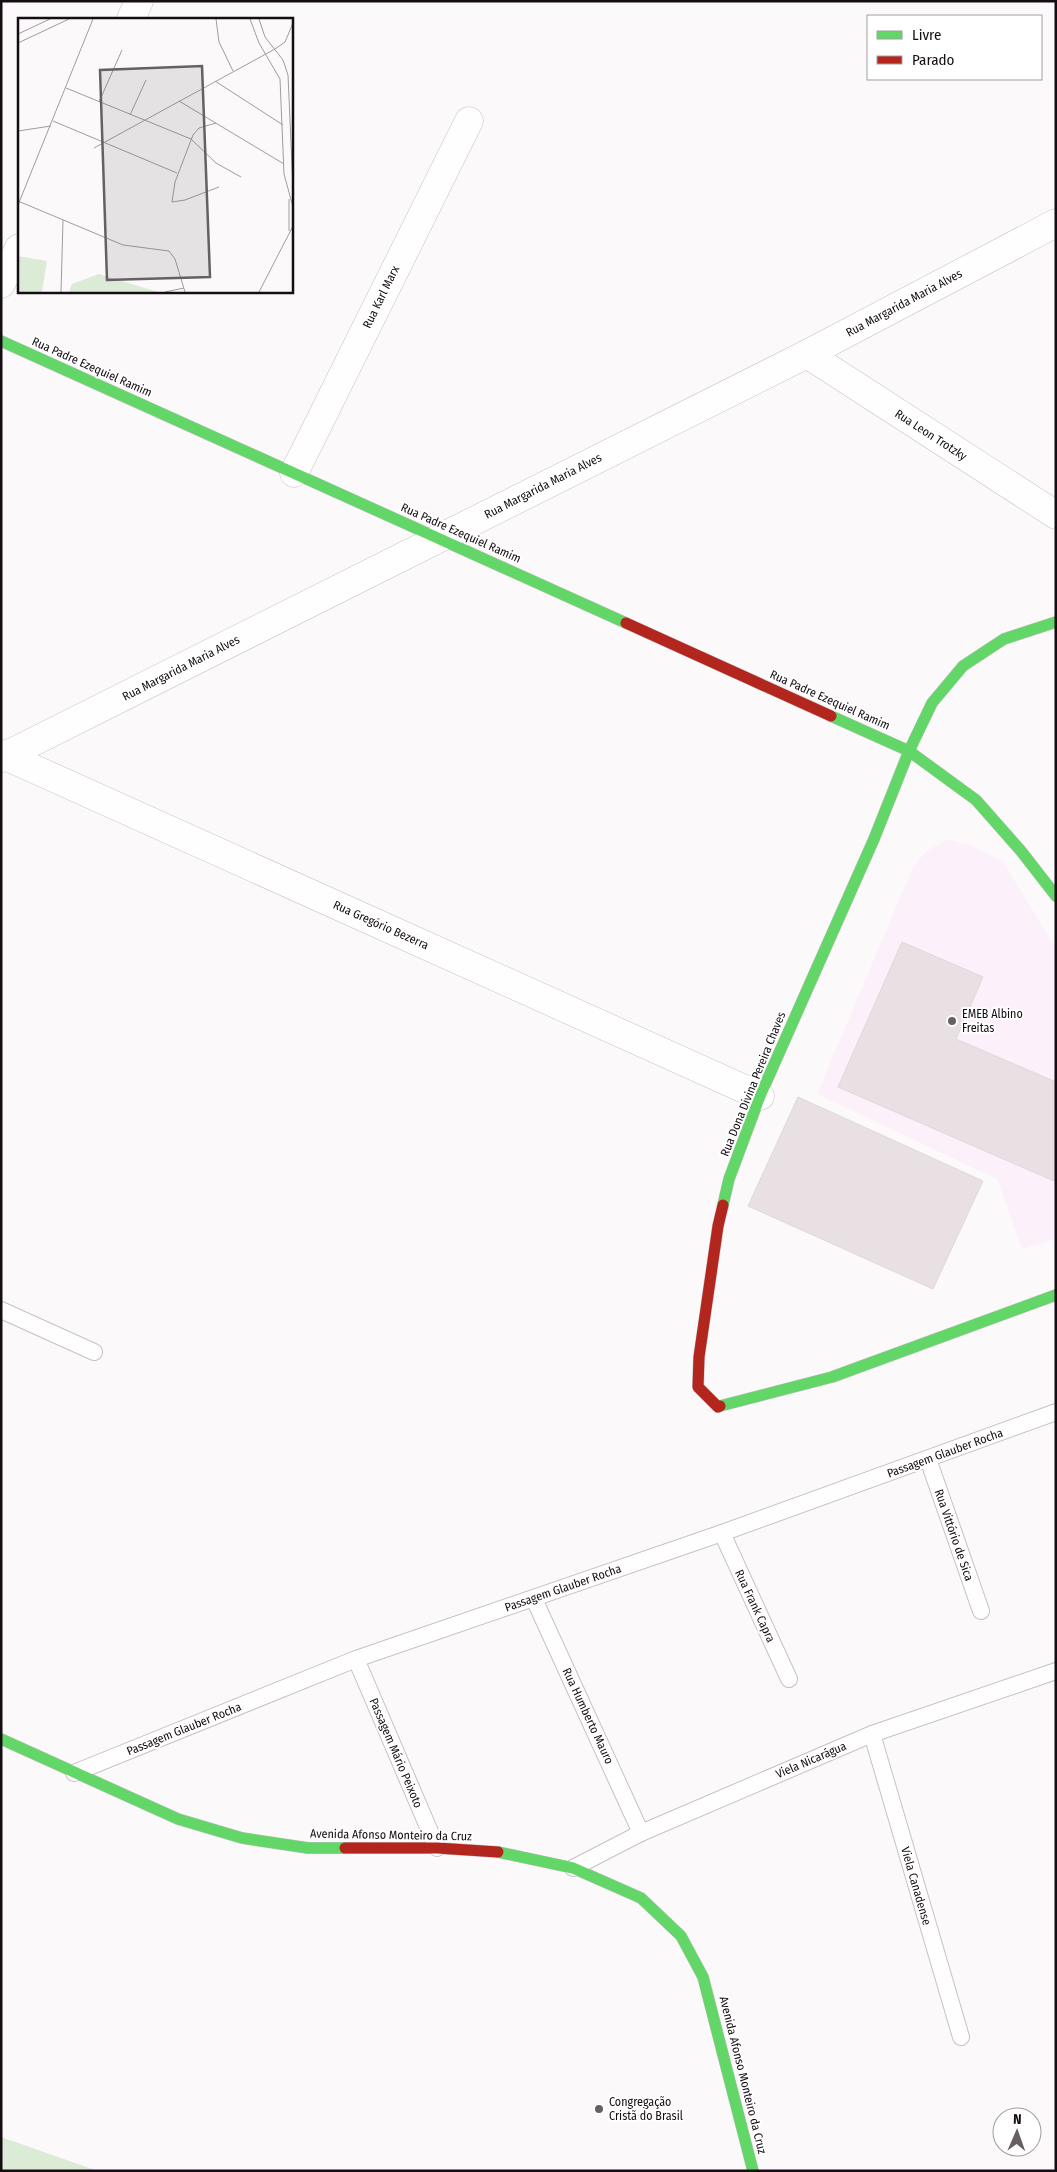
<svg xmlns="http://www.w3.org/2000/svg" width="1057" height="2172" font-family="'Fira Sans Condensed',sans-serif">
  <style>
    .built { fill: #fcf0fa }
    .green { fill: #dbebd6 }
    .building { fill: #e8e0e3; stroke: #dfd7db }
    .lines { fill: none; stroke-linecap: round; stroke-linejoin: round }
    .lane-casing { stroke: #c7c1c6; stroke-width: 18 }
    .street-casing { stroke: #c7c1c6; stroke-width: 29 }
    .fast-casing { stroke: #c7c1c6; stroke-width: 12 }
    .jam-casing { stroke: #c7c1c6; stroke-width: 12 }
    .lane { stroke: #fffefe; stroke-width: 16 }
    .street { stroke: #fffefe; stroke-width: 28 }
    .fast { stroke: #63d668; stroke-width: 11 }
    .jam { stroke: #b3261e; stroke-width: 11 }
    .poi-dot { fill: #666065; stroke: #fff; stroke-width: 2 }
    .labels { text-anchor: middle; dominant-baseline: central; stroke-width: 4; stroke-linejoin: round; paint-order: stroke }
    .street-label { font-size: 12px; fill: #150d14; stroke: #fff }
    .poi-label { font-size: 12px; fill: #150d14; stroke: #fff; text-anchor: start }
    .inset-road { fill: none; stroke: #a09b9f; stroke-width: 1 }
    .view { fill: #666065; fill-opacity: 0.15; stroke: #666065; stroke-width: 2.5 }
    .inset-edge { fill: none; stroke: #150d14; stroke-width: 2.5 }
  </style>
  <rect width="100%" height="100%" fill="#fcf9fb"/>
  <polygon class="built" points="947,839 970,845 1003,862 1056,948 1056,1239 1022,1249 997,1179 817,1094 913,867 927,851"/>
  <polygon class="green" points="1,2137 98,2171 1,2171"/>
  <g class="building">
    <polygon points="902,942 983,977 956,1039 1056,1082 1056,1177 1054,1181 838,1087"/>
    <polygon points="798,1097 983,1181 933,1289 748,1206"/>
  </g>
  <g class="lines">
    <defs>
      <g id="lane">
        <polyline points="1,1310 94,1352"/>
        <polyline points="928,1459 981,1611"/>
        <polyline points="722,1533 789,1679"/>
        <polyline points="534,1599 641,1833"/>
        <polyline points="356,1659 437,1848"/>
        <polyline points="872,1734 961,2037"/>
        <polyline points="74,1773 356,1659 722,1533 1056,1412"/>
        <polyline points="573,1868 641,1833 872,1734 1056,1671"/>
      </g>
      <g id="street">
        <polyline points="131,19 139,1"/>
        <polyline points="1,284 19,248"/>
        <polyline points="807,354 1056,515"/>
        <polyline points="294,473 469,121"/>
        <polyline points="1,754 760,1096"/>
        <polyline points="1,758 807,354 1056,223"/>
      </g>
      <g id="fast">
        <polyline points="1,341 626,623"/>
        <polyline points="831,716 909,751 976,800 1021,851 1056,896"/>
        <polyline points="723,1205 729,1179 760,1096 874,839 909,751 932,703 963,666 1004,639 1056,622"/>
        <polyline points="720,1406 832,1377 1056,1295"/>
        <polyline points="1,1739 178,1819 242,1838 308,1848 345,1848"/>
        <polyline points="498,1852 573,1868 641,1898 681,1936 703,1977 753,2171"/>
      </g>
      <g id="jam">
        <polyline points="626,623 831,716"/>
        <polyline points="720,1406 718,1407 698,1387 699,1357 718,1226 723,1205"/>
        <polyline points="345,1848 437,1848 498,1852"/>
      </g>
    </defs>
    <use href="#lane" class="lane-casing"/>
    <use href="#street" class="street-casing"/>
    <use href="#fast" class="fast-casing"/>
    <use href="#jam" class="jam-casing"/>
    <use href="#lane" class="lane"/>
    <use href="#street" class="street"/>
    <use href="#fast" class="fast"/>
    <use href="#jam" class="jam"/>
  </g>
  <g class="poi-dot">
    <circle cx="952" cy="1021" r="5"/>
    <circle cx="599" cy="2109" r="5"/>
  </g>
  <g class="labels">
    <g class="street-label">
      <text transform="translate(381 297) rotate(-64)">Rua Karl Marx</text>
      <text transform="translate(904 303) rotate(-28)">Rua Margarida Maria Alves</text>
      <text transform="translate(92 367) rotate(24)">Rua Padre Ezequiel Ramim</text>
      <text transform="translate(931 435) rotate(33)">Rua Leon Trotzky</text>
      <text transform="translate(543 486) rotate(-27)">Rua Margarida Maria Alves</text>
      <text transform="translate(461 533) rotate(24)">Rua Padre Ezequiel Ramim</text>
      <text transform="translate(181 668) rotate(-27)">Rua Margarida Maria Alves</text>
      <text transform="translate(830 700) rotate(24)">Rua Padre Ezequiel Ramim</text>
      <text transform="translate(381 925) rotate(24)">Rua Gregório Bezerra</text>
      <text transform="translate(753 1084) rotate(-68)">Rua Dona Divina Pereira Chaves</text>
      <text transform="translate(945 1453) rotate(-20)">Passagem Glauber Rocha</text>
      <text transform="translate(954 1535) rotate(71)">Rua Vittório de Sica</text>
      <text transform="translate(563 1588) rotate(-19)">Passagem Glauber Rocha</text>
      <text transform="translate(755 1606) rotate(65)">Rua Frank Capra</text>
      <text transform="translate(588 1716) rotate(65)">Rua Humberto Mauro</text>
      <text transform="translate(184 1729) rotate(-22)">Passagem Glauber Rocha</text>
      <text transform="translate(396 1753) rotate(67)">Passagem Mário Peixoto</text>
      <text transform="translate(811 1760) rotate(-23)">Viela Nicarágua</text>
      <text transform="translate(391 1835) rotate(1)">Avenida Afonso Monteiro da Cruz</text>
      <text transform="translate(916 1886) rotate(74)">Viela Canadense</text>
      <text transform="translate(743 2075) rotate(76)">Avenida Afonso Monteiro da Cruz</text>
    </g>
    <g class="poi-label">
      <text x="962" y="1014">EMEB Albino<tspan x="962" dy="14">Freitas</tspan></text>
      <text x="609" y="2102">Congregação<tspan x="609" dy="14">Cristã do Brasil</tspan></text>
    </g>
  </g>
  <g transform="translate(18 18)">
    <rect width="275" height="275" fill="#fcf9fb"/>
    <path d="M0,238L29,243L24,274H0ZM81,256L140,274H51L54,266Z" fill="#dbebd6"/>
    <path class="inset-road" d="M198,1L201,24L215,53M232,1L241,25L262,61L266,156L275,189M241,1L247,19L265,42L270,57L275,170M0,16L32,1M0,25L51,1M197,63L265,107M48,70L173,121L198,145L223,159M161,83L266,146M81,84L104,32M112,97L128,62M35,103L159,155M198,105L181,110L175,117L157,164L154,184L167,182L201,169M0,113L33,108M76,130L257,31L267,24L275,5M0,183L105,227L151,233L157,241L167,274M0,187L75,1M271,213V181M43,274L45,202M147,274L166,270M241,274L275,208"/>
    <path class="view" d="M184,48L192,259L89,262L82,52Z"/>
    <rect width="275" height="275" class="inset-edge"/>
  </g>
  <rect width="1057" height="2172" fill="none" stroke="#150d14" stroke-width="5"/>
  <rect x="867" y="15" width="175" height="65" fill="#ffffff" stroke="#a19ea1"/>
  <rect x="877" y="31" width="25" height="8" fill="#63d668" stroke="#a19ea1"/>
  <text x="912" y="40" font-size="15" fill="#150d14">Livre</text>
  <rect x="877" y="56" width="25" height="8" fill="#b3261e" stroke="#a19ea1"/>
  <text x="912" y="65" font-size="15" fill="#150d14">Parado</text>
  <g transform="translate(1017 2132) rotate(2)"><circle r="24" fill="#ffffff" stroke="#a19ea1"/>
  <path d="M0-4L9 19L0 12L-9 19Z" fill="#666065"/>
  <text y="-8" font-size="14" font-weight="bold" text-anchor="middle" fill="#150d14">N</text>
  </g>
</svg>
